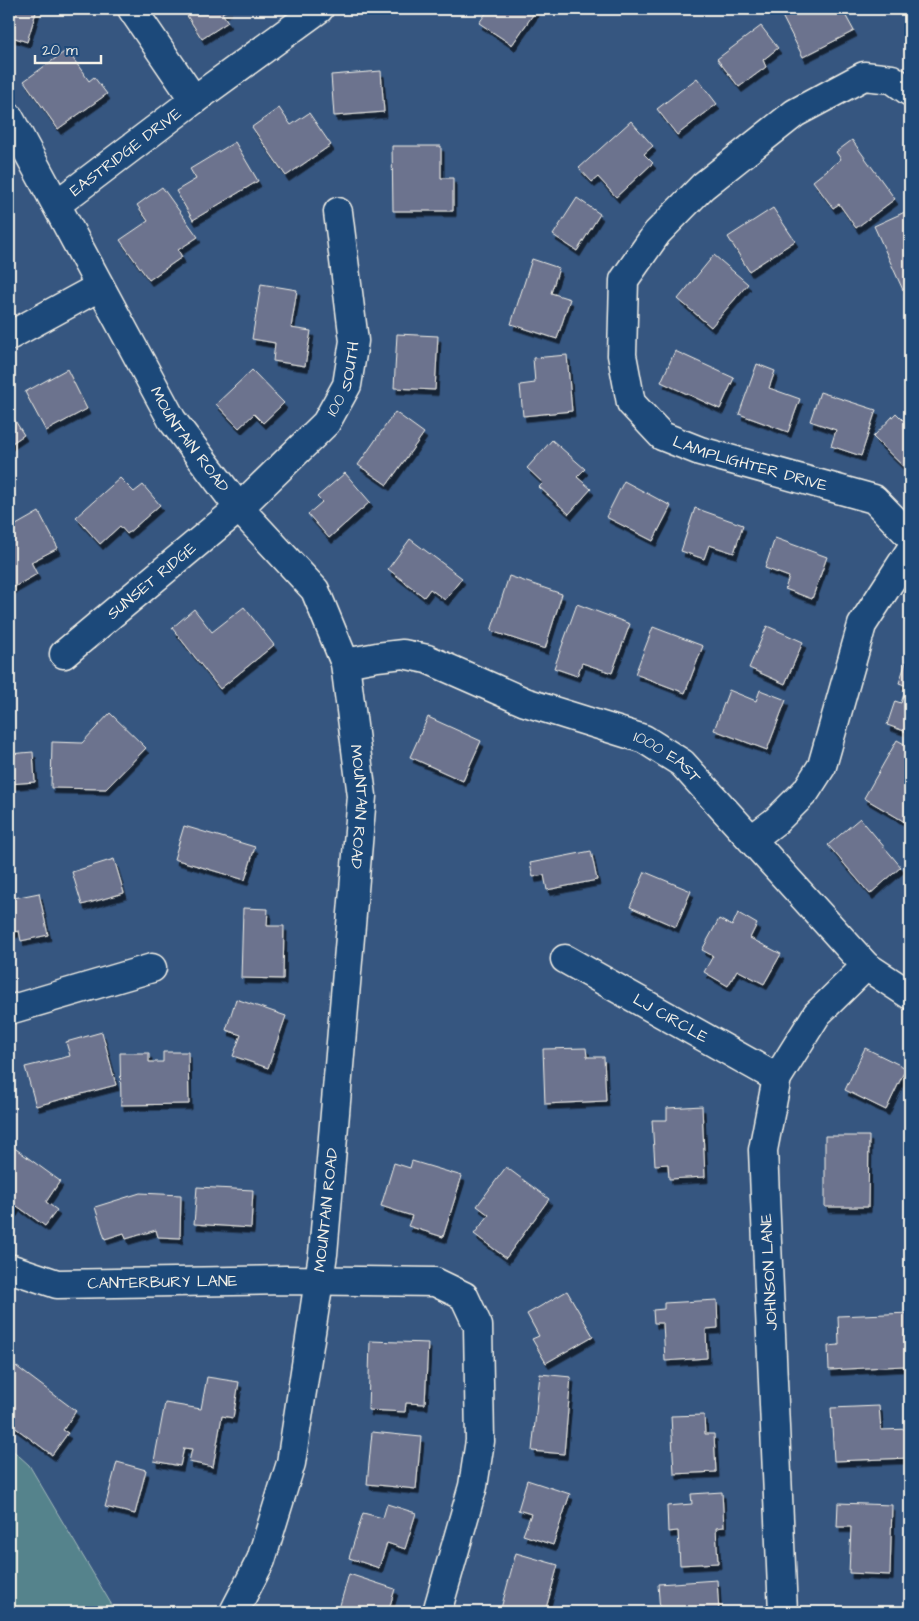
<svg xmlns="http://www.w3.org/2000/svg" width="919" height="1621" font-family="'Architects Daughter',sans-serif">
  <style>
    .green { fill: #54838c; stroke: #a4baba }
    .building { fill: #6c738e; stroke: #f4f1e8; filter: url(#shadow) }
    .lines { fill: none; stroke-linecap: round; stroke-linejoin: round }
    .minor-casing { stroke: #f4f1e8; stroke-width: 31 }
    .minor { stroke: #1f4a7a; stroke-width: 28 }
    .labels { text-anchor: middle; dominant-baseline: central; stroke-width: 4; stroke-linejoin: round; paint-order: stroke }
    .street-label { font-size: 16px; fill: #f4f1e8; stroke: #1f4a7a }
  </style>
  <defs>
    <filter id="shadow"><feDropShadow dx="3" dy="5.5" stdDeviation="0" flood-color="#0009"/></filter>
  </defs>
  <rect width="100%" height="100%" fill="#365680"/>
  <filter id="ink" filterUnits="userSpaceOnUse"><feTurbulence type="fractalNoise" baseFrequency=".02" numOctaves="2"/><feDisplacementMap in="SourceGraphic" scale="10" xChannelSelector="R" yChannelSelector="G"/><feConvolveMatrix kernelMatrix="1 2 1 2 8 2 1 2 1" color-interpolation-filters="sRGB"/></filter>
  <g filter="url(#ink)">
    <polygon class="green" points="9,1447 29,1465 116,1612 9,1612"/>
    <g class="building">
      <polygon points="9,9 37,9 27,42 9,36"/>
      <polygon points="188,9 229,9 222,13 228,22 202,39 184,11"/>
      <polygon points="489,9 537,9 512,45 479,23"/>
      <polygon points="780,9 829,9 832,13 842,9 854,31 803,57 779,10"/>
      <polygon points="761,26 778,48 763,60 766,67 739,87 717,59"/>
      <polygon points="67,50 89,81 94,77 107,94 58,129 24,81"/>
      <polygon points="381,71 384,112 334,116 331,75"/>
      <polygon points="697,78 717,104 677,135 657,109"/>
      <polygon points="279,108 291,125 309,113 331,145 286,176 252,127"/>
      <polygon points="631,121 653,146 644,154 653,163 616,197 598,177 592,182 579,168"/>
      <polygon points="852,140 895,199 856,228 839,204 833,208 813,181 841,159 836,152"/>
      <polygon points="235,142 258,181 193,220 176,191 196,179 190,169"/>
      <polygon points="392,146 441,146 441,178 453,178 453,211 393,211"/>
      <polygon points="162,187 198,237 178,250 182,257 149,280 120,240 148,221 137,205"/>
      <polygon points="577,198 600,214 577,251 553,235"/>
      <polygon points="773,208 795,241 749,271 728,237"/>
      <polygon points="907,211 910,218 910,286 903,290 874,226"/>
      <polygon points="714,255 748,284 711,327 678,299"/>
      <polygon points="532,259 559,268 551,293 570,299 557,339 511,324"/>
      <polygon points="261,284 297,290 291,328 311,331 305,366 273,361 275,343 252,339"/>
      <polygon points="397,334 438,336 435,390 394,388"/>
      <polygon points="675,351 734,378 720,409 661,382"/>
      <polygon points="567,355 572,411 523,416 520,385 535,383 533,358"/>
      <polygon points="757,364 775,371 769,388 800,399 788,432 739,414"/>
      <polygon points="67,369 87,409 46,431 25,392"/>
      <polygon points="252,370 284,403 263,423 254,414 239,428 216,404"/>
      <polygon points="820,392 876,410 861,456 831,446 836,430 810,421"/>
      <polygon points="9,411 24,435 9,445"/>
      <polygon points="395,412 424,433 387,485 358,465"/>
      <polygon points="896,413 910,427 910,473 873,437"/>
      <polygon points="552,440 585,469 577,477 591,489 569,514 539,487 543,483 527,468"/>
      <polygon points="345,473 370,502 329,538 308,514 322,502 317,497"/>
      <polygon points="120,478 134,492 143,485 160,505 127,534 120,526 100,544 76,517"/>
      <polygon points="624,481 671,506 653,541 606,517"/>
      <polygon points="695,508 743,525 734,553 709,545 704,559 681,551"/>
      <polygon points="39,512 58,548 31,562 37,574 9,590 9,529"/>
      <polygon points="775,538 827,557 812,599 785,589 789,577 765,568"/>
      <polygon points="410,539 462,578 445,600 430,589 424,597 388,569"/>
      <polygon points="509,576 562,594 545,649 491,631"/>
      <polygon points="577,604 630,624 612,673 582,663 577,676 554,668"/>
      <polygon points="244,607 274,645 220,689 172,628 194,609 212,632"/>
      <polygon points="767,626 803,642 785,684 749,668"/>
      <polygon points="653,627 703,646 685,693 635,674"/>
      <polygon points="906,662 910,663 910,733 887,725 895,701 901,703 907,686 899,683"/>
      <polygon points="729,690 756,701 760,690 786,700 767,750 714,730"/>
      <polygon points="110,713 146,748 106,789 51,788 52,742 82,743"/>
      <polygon points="428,717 481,741 463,781 410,757"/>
      <polygon points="897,740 910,747 910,825 864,798"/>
      <polygon points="33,752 35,782 9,784 9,754"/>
      <polygon points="860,818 901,867 870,894 828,845"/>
      <polygon points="184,826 255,847 245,880 174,859"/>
      <polygon points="591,851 597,880 547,890 544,875 533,877 530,863"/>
      <polygon points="114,859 124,893 82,905 72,872"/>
      <polygon points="645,872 691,891 676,927 630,907"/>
      <polygon points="39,893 48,935 21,941 19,931 9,933 9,899"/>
      <polygon points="243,908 268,909 267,926 284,926 283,979 241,978"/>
      <polygon points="738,913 757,924 750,938 781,954 764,984 737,970 728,986 704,972 713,956 702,950 719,919 732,926"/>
      <polygon points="236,999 286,1016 268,1068 233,1056 241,1035 226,1030"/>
      <polygon points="102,1032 116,1085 36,1106 25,1067 70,1056 66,1042"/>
      <polygon points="586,1048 587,1057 604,1057 606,1101 545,1104 543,1049"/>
      <polygon points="865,1048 906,1068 886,1110 845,1090"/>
      <polygon points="163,1052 188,1052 189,1104 121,1105 120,1053 149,1053 149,1062 163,1062"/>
      <polygon points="702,1106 705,1177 669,1179 668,1164 655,1165 652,1120 667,1120 667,1108"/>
      <polygon points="825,1136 869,1136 868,1207 825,1207"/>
      <polygon points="9,1144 60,1181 46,1202 57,1210 45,1226 17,1206 14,1211 9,1208"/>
      <polygon points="412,1161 462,1176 443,1237 408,1226 412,1216 381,1206 394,1163 410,1168"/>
      <polygon points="506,1167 549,1199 506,1258 474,1234 489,1215 477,1206"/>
      <polygon points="197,1187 253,1190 251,1228 194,1224"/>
      <polygon points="140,1193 181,1195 180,1238 158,1237 156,1230 126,1239 124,1233 105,1239 95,1207"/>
      <polygon points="567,1291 593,1336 546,1363 532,1339 539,1336 527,1314"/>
      <polygon points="717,1300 718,1328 706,1329 707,1358 665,1361 663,1323 654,1323 653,1310 664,1309 664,1303"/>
      <polygon points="910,1313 910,1380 905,1381 904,1366 829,1370 828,1346 839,1345 838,1316"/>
      <polygon points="370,1341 428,1343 425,1404 406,1403 405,1412 368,1410"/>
      <polygon points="9,1361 76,1411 63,1430 68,1433 52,1455 9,1423"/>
      <polygon points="540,1374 571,1377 564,1454 532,1451"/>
      <polygon points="207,1377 239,1382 233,1418 222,1416 213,1467 189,1462 192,1449 184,1448 180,1466 154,1461 165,1403 201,1409"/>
      <polygon points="879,1406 881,1430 910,1429 910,1458 834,1461 831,1408"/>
      <polygon points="704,1415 705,1434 714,1434 716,1472 674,1474 671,1416"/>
      <polygon points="372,1432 421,1437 416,1489 367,1484"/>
      <polygon points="117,1462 146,1470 135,1514 105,1507"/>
      <polygon points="527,1480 570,1494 553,1545 523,1535 531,1514 518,1510"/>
      <polygon points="722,1492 724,1527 716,1528 718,1563 680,1565 678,1531 668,1532 667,1506 692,1504 691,1494"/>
      <polygon points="838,1503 892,1505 890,1575 849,1573 851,1527 837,1527"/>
      <polygon points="387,1504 416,1513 405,1549 387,1543 379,1568 349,1558 363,1513 383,1518"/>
      <polygon points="516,1553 558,1565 545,1612 500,1612"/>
      <polygon points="349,1574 395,1589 388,1612 338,1612"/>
      <polygon points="717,1580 719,1612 726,1611 726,1612 660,1612 658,1584"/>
    </g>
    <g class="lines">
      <defs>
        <g id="minor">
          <polyline points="132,9 194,100"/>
          <path id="s1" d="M910,92L892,79L864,76L795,113L703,186L657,233L624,280L622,355L631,403L662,436L700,451L874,499L910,536"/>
          <path id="s2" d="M9,117L172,420L239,508L315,590L345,663L362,796L323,1254L291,1463L261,1560L234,1612"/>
          <path id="s3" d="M57,204L194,100L319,9"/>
          <polyline points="9,336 99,287"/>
          <path id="s4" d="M64,654L239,508L326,423L347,385L354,341L338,212"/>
          <path id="s5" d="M345,663L377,657L403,654L427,659L525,702L644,739L682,763L866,966L910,995"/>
          <polyline points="752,839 777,820 806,791 822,766 862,625 910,551"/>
          <path id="s6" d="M565,959L777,1078"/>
          <polyline points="9,1010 152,968"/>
          <path id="s7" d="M9,1268L57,1284L285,1280L435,1282L464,1296L478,1326L480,1441L473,1486L437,1612"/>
          <polyline points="783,1612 763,1150 777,1078 817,1014 866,966"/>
        </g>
      </defs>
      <use href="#minor" class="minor-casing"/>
      <use href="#minor" class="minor"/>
    </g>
  </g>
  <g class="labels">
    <g class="street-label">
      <text stroke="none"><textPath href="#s3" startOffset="86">EASTRIDGE DRIVE</textPath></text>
      <text stroke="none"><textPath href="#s4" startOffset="398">100 SOUTH</textPath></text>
      <text stroke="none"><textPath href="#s2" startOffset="370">MOUNTAIN ROAD</textPath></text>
      <text stroke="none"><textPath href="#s1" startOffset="631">LAMPLIGHTER DRIVE</textPath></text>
      <text stroke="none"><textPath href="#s4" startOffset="114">SUNSET RIDGE</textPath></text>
      <text stroke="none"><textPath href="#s5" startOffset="344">1000 EAST</textPath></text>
      <text stroke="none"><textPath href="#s2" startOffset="790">MOUNTAIN ROAD</textPath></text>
      <text stroke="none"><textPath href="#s6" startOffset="121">LJ CIRCLE</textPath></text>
      <text transform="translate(326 1210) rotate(-84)">MOUNTAIN ROAD</text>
      <text transform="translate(769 1272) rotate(-93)">JOHNSON LANE</text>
      <text stroke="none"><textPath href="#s7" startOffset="156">CANTERBURY LANE</textPath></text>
    </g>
  </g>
  <rect width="919" height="1621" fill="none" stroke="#1f4a7a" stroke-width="30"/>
  <rect x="15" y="15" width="889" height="1591" fill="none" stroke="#f4f1e8" stroke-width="2" filter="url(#ink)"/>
  <path d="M35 55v8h66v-8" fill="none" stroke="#f4f1e8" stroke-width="2.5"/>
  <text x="42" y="55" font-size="15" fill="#f4f1e8" stroke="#1f4a7a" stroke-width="4" paint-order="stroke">20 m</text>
</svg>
